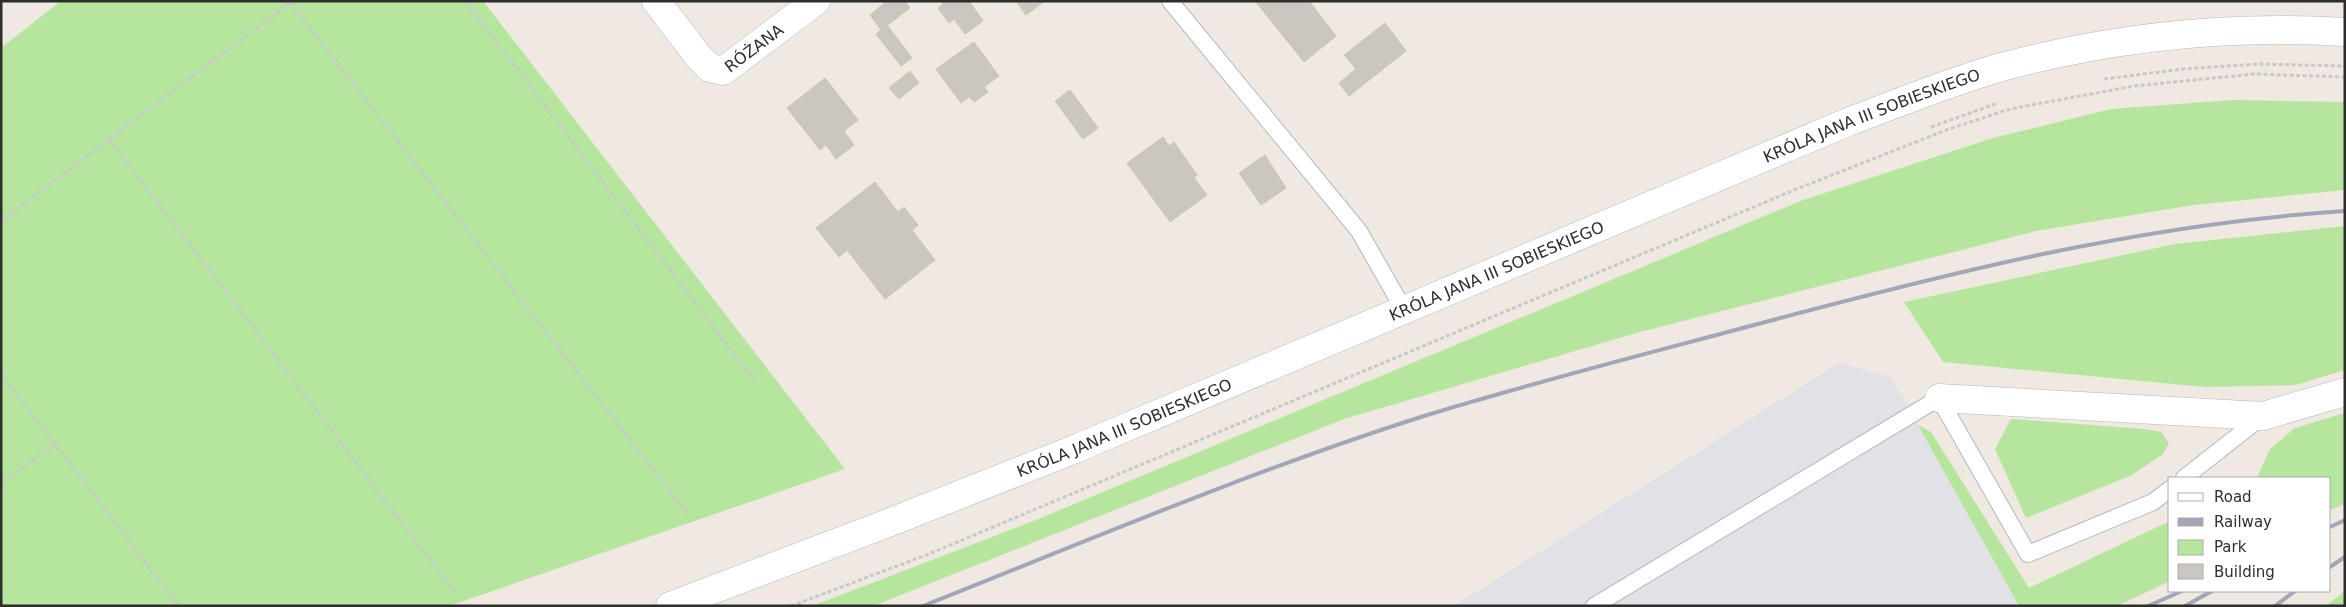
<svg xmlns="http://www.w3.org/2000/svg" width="2346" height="607" font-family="'DejaVu Sans',sans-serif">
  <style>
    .industrial { fill: #e3e1e8 }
    .green { fill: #b6e59e }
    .building { fill: #cbc7bf; stroke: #cbc5ba }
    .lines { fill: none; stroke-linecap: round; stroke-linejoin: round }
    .service-casing { stroke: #b4b7c1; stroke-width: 18 }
    .minor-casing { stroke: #b4b7c1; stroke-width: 29 }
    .secondary-casing { stroke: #b4b7c1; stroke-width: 29 }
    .path { stroke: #c9c9c9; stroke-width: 3; stroke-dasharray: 4 2.5; stroke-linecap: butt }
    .service { stroke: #fff; stroke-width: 16 }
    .minor { stroke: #fff; stroke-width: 28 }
    .secondary { stroke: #fff; stroke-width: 28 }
    .rail { stroke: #a3a6b8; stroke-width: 4 }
    .labels { text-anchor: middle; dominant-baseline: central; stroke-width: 4; stroke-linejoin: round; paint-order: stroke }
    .street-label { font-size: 16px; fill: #2e2e2e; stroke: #fff }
  </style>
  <rect width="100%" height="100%" fill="#efe9e1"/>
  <polygon class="industrial" points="1839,363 1891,377 2019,606 1454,606"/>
  <g class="green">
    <polygon points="61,1 483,1 845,469 449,606 1,606 1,48"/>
    <polygon points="2233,100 2345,102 2345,190 2193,205 2036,231 1640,332 1344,419 873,606 812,606 1036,520 1803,200 1993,138 2111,109"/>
    <polygon points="2345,226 2345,370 2296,385 2205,387 1943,362 1904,302 2175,244"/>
    <polygon points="2345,413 2345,504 2330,510 2330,478 2257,478 2270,449 2295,428"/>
    <polygon points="2011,419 2144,429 2161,432 2169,443 2163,454 2132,475 2026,518 1995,449"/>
    <polygon points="1918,425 1931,432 2029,588 2170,521 2170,581 2117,606 2019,606"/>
    <polygon points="2345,591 2345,606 2326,606"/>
  </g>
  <g class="building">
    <polygon points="887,1 905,1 910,8 881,30 870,15"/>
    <polygon points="941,1 969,1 983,21 965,34 954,19 949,23 938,8 943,5"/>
    <polygon points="1016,1 1045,1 1026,15"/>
    <polygon points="1255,1 1309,1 1336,36 1304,62"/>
    <polygon points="1385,23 1406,51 1349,96 1339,83 1356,69 1344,55"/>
    <polygon points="887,25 912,58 901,66 876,34"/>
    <polygon points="974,42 999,76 984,87 988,92 974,102 969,97 961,103 936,69"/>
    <polygon points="910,71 919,83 899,99 889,88"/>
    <polygon points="825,78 858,120 844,131 854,145 836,159 826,145 820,150 787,108"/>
    <polygon points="1070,90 1098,128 1083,139 1055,101"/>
    <polygon points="1163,137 1169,146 1174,142 1197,175 1194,178 1207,195 1170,222 1127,163"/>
    <polygon points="1265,155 1286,188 1261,205 1239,173"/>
    <polygon points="875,182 898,212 904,207 918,225 912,230 935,260 885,299 847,250 839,257 816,228"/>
  </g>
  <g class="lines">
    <defs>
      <g id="service">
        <polyline points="1170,1 1359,231 1404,310"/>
        <polyline points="2184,478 2263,416"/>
        <polyline points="1594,606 1939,398 2028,554 2153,502 2170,489"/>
      </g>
      <g id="minor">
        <path id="s1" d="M656,1L698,56L710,68L723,71L816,1"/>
        <polyline points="1939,398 2263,416 2345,392"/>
      </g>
      <g id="secondary">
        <path id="s2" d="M670,606L883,525L1075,449L1848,122C1898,103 1947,83 1998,68C2112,37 2228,25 2345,32"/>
      </g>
    </defs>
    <use href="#service" class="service-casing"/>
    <use href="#minor" class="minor-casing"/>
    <use href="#secondary" class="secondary-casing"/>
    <g class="path">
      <polyline points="465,1 755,381"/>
      <polyline points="290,2 687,513"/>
      <polyline points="2104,79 2183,69 2258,64 2345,66"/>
      <polyline points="1931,127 1998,103"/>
      <polyline points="110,140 455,592"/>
      <polyline points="1,221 291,2"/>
      <polyline points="1,374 179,606"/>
      <polyline points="1,484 55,444"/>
      <polyline points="791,606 929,554 1794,190 1949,129 2010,109 2134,86 2254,74 2345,77"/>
    </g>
    <use href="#service" class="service"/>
    <use href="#minor" class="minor"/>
    <use href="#secondary" class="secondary"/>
    <g class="rail">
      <polyline points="2330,527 2345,520"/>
      <polyline points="2330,567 2345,557"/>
      <path d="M923,606C1089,540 1254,470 1424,416C1538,381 1654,352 1769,321C1961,270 2145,224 2345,211"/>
      <polyline points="2148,606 2182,591"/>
      <polyline points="2185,606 2212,591"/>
      <polyline points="2275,606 2295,591"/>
    </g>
  </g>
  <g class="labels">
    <g class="street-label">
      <text stroke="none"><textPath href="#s1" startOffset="138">RÓŻANA</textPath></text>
      <text stroke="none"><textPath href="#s2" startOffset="1298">KRÓLA JANA III SOBIESKIEGO</textPath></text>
      <text stroke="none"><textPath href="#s2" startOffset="892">KRÓLA JANA III SOBIESKIEGO</textPath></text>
      <text stroke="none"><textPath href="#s2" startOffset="488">KRÓLA JANA III SOBIESKIEGO</textPath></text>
    </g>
  </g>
  <rect width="2346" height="607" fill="none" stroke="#2e2e2e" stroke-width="5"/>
  <rect x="2168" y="477" width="162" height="115" fill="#ffffff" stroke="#ababab"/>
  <rect x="2178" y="493" width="25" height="8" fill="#ffffff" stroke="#ababab"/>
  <text x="2214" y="502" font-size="15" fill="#2e2e2e">Road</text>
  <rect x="2178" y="518" width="25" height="8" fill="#a3a6b8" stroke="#ababab"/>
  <text x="2214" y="527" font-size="15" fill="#2e2e2e">Railway</text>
  <rect x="2178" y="540" width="25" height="15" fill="#b6e59e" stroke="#ababab"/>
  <text x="2214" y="552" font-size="15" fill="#2e2e2e">Park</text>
  <rect x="2178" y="564" width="25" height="15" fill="#cbc7bf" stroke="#ababab"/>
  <text x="2214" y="577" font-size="15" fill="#2e2e2e">Building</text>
</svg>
